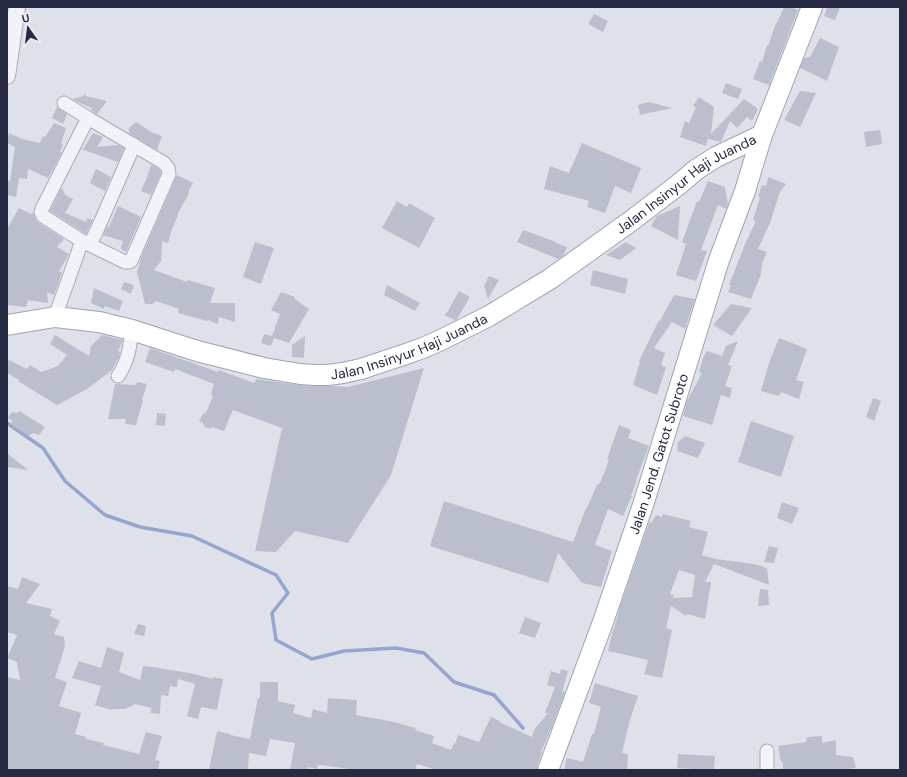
<svg xmlns="http://www.w3.org/2000/svg" width="907" height="777" font-family="'DM Sans',sans-serif">
  <style>
    .lines { fill: none; stroke-linecap: round; stroke-linejoin: round }
    .stream { stroke: #96a5ce; stroke-width: 3.5 }
    .building { fill: #bbbecd; fill-rule: evenodd }
    .minor-casing { stroke: #a8aab8; stroke-width: 15 }
    .tertiary-casing { stroke: #a8aab8; stroke-width: 18 }
    .primary-casing { stroke: #9da2b7; stroke-width: 22 }
    .minor { stroke: #f2f3f8; stroke-width: 13 }
    .tertiary { stroke: #f2f3f8; stroke-width: 16 }
    .primary { stroke: #fff; stroke-width: 20 }
    .labels { text-anchor: middle; dominant-baseline: central; stroke-width: 3; stroke-linejoin: round; paint-order: stroke }
    .street-label { font-size: 14px; fill: #262a43; stroke: #eef0f7 }
  </style>
  <rect width="100%" height="100%" fill="#dfe1ea"/>
  <g class="lines">
    <polyline class="stream" points="7,423 43,448 65,481 105,515 140,527 192,536 276,575 288,593 272,613 276,640 312,659 344,651 396,648 424,653 454,682 494,695 523,728"/>
  </g>
  <g class="building">
    <polygon points="784,7 790,7 798,10 769,85 753,79 760,61 762,62 767,45 768,46 776,23 777,23"/>
    <polygon points="827,7 840,7 835,20 824,16"/>
    <polygon points="594,14 608,21 603,32 588,24"/>
    <polygon points="820,38 839,47 827,81 800,68 804,58 810,57"/>
    <polygon points="726,83 742,89 738,99 722,93"/>
    <polygon points="800,91 816,93 800,127 784,120"/>
    <polygon points="85,94 86,96 107,101 97,114 91,110 92,108 80,103 72,99 81,97"/>
    <polygon points="699,97 714,107 711,134 744,99 758,109 752,121 747,117 737,128 730,121 721,142 708,139 706,146 680,137 685,121 689,123 696,107 693,106"/>
    <polygon points="649,102 672,108 640,115 638,105"/>
    <polygon points="57,107 67,114 63,124 52,118"/>
    <polygon points="136,122 153,133 162,136 157,150 129,133 129,128"/>
    <polygon points="54,123 66,128 61,144 63,145 60,152 62,152 48,178 28,169 27,179 19,178 16,197 7,195 7,180 10,181 15,147 7,143 9,133 22,139 40,143 43,136 45,137"/>
    <polygon points="880,130 882,144 866,147 864,132"/>
    <polygon points="93,133 103,137 97,147 118,145 124,148 118,162 81,149 84,148"/>
    <polygon points="582,143 641,168 631,193 615,186 605,213 587,207 589,201 544,189 550,166 569,173"/>
    <polygon points="151,165 159,169 161,173 151,195 141,191 146,180"/>
    <polygon points="96,169 111,177 105,191 90,183"/>
    <polygon points="177,175 193,183 188,192 189,193 177,215 178,215 171,232 168,243 162,241 161,261 154,270 187,282 188,280 215,288 210,303 235,303 235,322 219,317 218,324 208,320 207,321 178,313 179,309 156,301 152,304 145,304 137,272 139,266 141,258"/>
    <polygon points="768,177 786,184 780,192 776,204 770,223 758,249 767,252 762,263 761,274 751,299 728,292 731,285 729,285 745,244 756,221 753,220 760,197 758,196 762,185 766,186"/>
    <polygon points="708,181 725,187 728,204 726,209 718,205 701,250 707,251 696,281 676,275 686,244 682,242 697,201 699,202"/>
    <polygon points="61,189 63,189 65,195 73,199 65,213 86,222 87,218 93,220 86,234 50,211"/>
    <polygon points="397,201 407,207 409,203 435,218 419,248 382,228"/>
    <polygon points="118,206 141,217 126,252 121,249 123,241 103,235 107,227 109,227"/>
    <polygon points="680,206 678,240 651,226 657,216"/>
    <polygon points="19,208 31,214 32,213 34,214 36,220 39,223 64,239 57,247 69,254 59,271 62,273 54,295 47,292 48,303 28,300 26,307 7,305 7,229"/>
    <polygon points="523,230 556,242 556,243 567,247 563,256 558,259 517,242"/>
    <polygon points="255,242 274,248 261,284 243,277"/>
    <polygon points="626,242 636,248 620,260 606,255"/>
    <polygon points="593,270 628,279 625,294 590,285"/>
    <polygon points="489,276 499,280 488,299 484,286"/>
    <polygon points="124,282 134,285 131,294 121,289"/>
    <polygon points="387,285 420,303 415,311 384,295"/>
    <polygon points="94,288 123,301 119,311 105,306 104,309 91,303"/>
    <polygon points="459,291 470,297 457,319 455,320 444,315 448,311"/>
    <polygon points="281,292 295,297 295,299 309,309 289,343 274,338 271,346 261,343 264,334 272,336 280,314 271,310"/>
    <polygon points="674,295 695,299 685,329 672,322 654,348 665,353 661,365 666,367 657,395 633,385 640,362 639,361 658,322 660,321"/>
    <polygon points="731,304 752,308 732,336 713,325"/>
    <polygon points="55,335 89,356 91,346 102,335 123,340 118,351 120,352 119,357 112,370 87,389 57,405 18,381 19,380 7,373 7,365 9,360 27,369 30,365 41,372 58,366 67,355 50,344"/>
    <polygon points="305,336 304,358 292,357 292,345"/>
    <polygon points="779,338 807,349 796,380 804,382 799,399 781,392 779,396 761,391 769,363"/>
    <polygon points="738,341 728,365 732,366 725,386 732,388 730,398 721,395 712,425 683,416 687,401 702,373 699,372 703,358 707,351 722,356 726,346"/>
    <polygon points="150,348 218,372 219,370 254,383 256,379 299,385 315,386 333,386 348,387 424,368 391,475 348,543 295,531 276,552 255,551 282,428 233,410 224,431 212,427 211,429 205,427 203,423 199,421 203,414 206,413 213,396 211,394 214,384 175,369 174,372 145,362"/>
    <polygon points="137,382 147,384 142,400 143,400 136,425 125,424 126,419 108,419 115,384 136,385"/>
    <polygon points="873,398 881,401 874,421 866,417"/>
    <polygon points="19,411 45,427 39,435 33,433 29,436 10,424 13,421 8,418 12,412 17,413"/>
    <polygon points="157,413 166,414 165,426 156,425"/>
    <polygon points="751,421 794,436 781,477 738,462"/>
    <polygon points="619,425 631,430 628,438 649,446 636,480 637,480 631,496 632,496 623,516 608,509 595,545 612,551 601,587 582,583 558,553 548,583 430,546 444,501 573,542 586,508 587,508 597,485 600,483 609,460 607,459"/>
    <polygon points="685,436 705,443 698,458 677,451 678,442"/>
    <polygon points="7,453 28,470 7,467"/>
    <polygon points="782,502 799,508 792,524 777,518"/>
    <path d="M663,514L691,521L689,527L708,532L702,555L716,559L754,564L767,568L769,585L714,564L705,582H711L705,619L687,614L686,616L671,606L666,628L672,630L662,678L644,674L648,660L608,651L613,629H614L619,610L649,523L652,522L656,515L662,517ZM679,570L695,575L692,597L673,598L674,595L670,594Z"/>
    <polygon points="769,546 778,548 774,563 764,562"/>
    <polygon points="22,577 40,584 26,603 52,609 50,616 60,621 54,634 64,637 65,646 55,678 67,682 59,706 81,713 75,734 86,737 86,739 104,743 103,745 139,754 146,732 162,736 155,760 160,761 158,770 7,770 7,677 20,680 17,662 7,658 17,635 7,632 7,586 18,589"/>
    <polygon points="760,589 768,590 769,605 758,606"/>
    <polygon points="525,617 541,623 535,638 519,633"/>
    <polygon points="138,624 146,626 144,636 134,634"/>
    <polygon points="107,647 124,653 119,672 140,680 143,666 147,666 195,674 213,679 213,677 223,679 217,710 201,707 198,719 187,716 195,684 178,679 177,687 170,686 168,696 161,695 160,714 150,713 152,708 134,704 134,705 125,709 113,709 112,710 95,705 101,686 72,678 79,661 101,668"/>
    <polygon points="561,669 568,671 562,693 563,691 565,692 551,729 541,752 542,752 537,766 537,770 437,770 417,764 415,770 351,770 351,769 318,765 317,769 308,767 307,770 290,770 295,743 270,739 266,756 249,753 248,770 209,770 217,731 230,734 230,735 250,739 258,698 260,698 260,682 278,682 278,701 295,705 293,713 311,718 313,709 327,713 328,698 357,700 356,715 394,722 416,728 415,730 434,736 432,743 451,750 454,743 455,744 458,735 479,742 491,717 500,721 499,722 532,737 534,730 548,713 545,713 555,687 547,685 551,671 560,674"/>
    <polygon points="595,683 638,696 630,720 622,753 628,754 627,770 564,770 567,758 583,762 592,734 594,734 601,707 589,703"/>
    <polygon points="822,736 822,743 836,740 836,755 853,757 856,768 839,770 783,770 783,762 781,762 778,746 806,742 807,737"/>
    <polygon points="678,754 715,756 714,770 677,768"/>
  </g>
  <g class="lines">
    <defs>
      <g id="minor">
        <polyline points="64,103 88,118 164,163 168,168 169,174 131,261 129,262 125,262 82,241 43,216 41,212 42,209 88,118"/>
        <polyline points="90,244 98,228 134,145"/>
        <polyline points="55,317 82,241"/>
        <path d="M118,376C128,362 130,346 132,330"/>
        <polyline points="767,751 767,770"/>
      </g>
      <polyline id="tertiary" points="7,76 17,7"/>
      <g id="primary">
        <path id="s1" d="M7,325L55,317L99,322L132,330L197,351L264,368L300,374L315,375H327L343,373L361,369L406,354L423,348L441,340L489,316L550,279L631,221L678,185L697,169L716,157L762,135"/>
        <path id="s2" d="M548,770L603,622L643,505L719,260L745,191L762,135L812,7"/>
      </g>
    </defs>
    <use href="#minor" class="minor-casing"/>
    <use href="#tertiary" class="tertiary-casing"/>
    <use href="#primary" class="primary-casing"/>
    <use href="#minor" class="minor"/>
    <use href="#tertiary" class="tertiary"/>
    <use href="#primary" class="primary"/>
  </g>
  <g class="labels">
    <g class="street-label">
      <text stroke="none"><textPath href="#s1" startOffset="739">Jalan Insinyur Haji Juanda</textPath></text>
      <text stroke="none"><textPath href="#s1" startOffset="415">Jalan Insinyur Haji Juanda</textPath></text>
      <text stroke="none"><textPath href="#s2" startOffset="335">Jalan Jend. Gatot Subroto</textPath></text>
    </g>
  </g>
  <rect width="907" height="777" fill="none" stroke="#262a43" stroke-width="16"/>
  <g transform="translate(28 28) rotate(346)" stroke="#eef0f7" stroke-width="3" paint-order="stroke">
  <path d="M0-3L7 15L0 10L-7 15Z" fill="#262a43"/>
  <text y="-6" font-size="11" font-weight="bold" text-anchor="middle" fill="#262a43">U</text>
  </g>
</svg>
